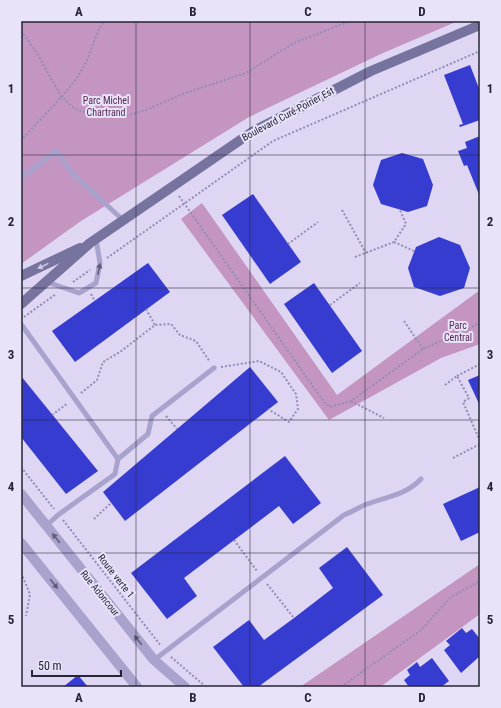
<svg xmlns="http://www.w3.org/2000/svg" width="501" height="708" font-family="'Roboto Condensed',sans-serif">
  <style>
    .green { fill: #c395c0 }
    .building { fill: #373cd0 }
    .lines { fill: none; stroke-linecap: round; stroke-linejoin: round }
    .path { stroke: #938cb7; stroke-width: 2; stroke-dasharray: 2 2; stroke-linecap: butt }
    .service { stroke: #a9a2cc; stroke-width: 5 }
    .tertiary { stroke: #a9a2cc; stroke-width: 10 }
    .secondary { stroke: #77739f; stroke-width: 10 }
    .oneway { fill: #ccc7e3 }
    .oneway2 { fill: #605d79 }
    .grid { fill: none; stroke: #252535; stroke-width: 1; stroke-opacity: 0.55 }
    .labels { text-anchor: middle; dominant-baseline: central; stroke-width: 4; stroke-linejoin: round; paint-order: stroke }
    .park-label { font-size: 10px; fill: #552751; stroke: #e9e3fa }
    .street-label { font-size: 10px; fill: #252535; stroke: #e9e3fa }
    .neatline { fill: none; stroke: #252535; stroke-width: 1.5 }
    .grid-label { font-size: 13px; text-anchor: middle; font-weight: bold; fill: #252535 }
  </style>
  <rect width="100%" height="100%" fill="#ded6f3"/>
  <g class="green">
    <polygon points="21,21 458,21 383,53 249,117 81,221 21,264"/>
    <polygon points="202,203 337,395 480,290 480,344 441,358 329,420 181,219"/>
    <polygon points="480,564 480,614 380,687 300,687"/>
  </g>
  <g class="building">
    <polygon points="470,65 480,91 480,120 460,127 459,125 463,124 444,75"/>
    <polygon points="480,136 480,197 467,165 464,166 458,151 467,148 465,142"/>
    <polygon points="402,153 423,159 433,185 427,206 408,212 381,204 373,185 381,160"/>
    <polygon points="253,194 301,262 270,284 222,215"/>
    <polygon points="439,237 460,245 470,268 464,288 440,296 414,287 408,268 416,247"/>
    <polygon points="148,263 170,292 75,362 52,331"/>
    <polygon points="314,283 362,351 332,373 284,304"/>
    <polygon points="250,367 278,402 125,521 103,492"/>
    <polygon points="480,375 480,406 468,380"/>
    <polygon points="21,376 98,471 66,494 21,437"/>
    <polygon points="285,456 321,503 293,524 279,506 184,578 197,596 167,619 131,573"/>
    <polygon points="480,487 480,532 461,541 443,504"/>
    <polygon points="347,547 383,595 258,687 244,687 213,647 249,620 264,640 294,618 333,588 319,568"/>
    <polygon points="462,628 466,633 472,629 480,639 480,656 461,673 444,650 450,645 446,641"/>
    <polygon points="432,658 449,681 441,687 409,687 404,680 410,675 407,670 417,662 420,667"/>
    <polygon points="78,675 88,687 63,687"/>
  </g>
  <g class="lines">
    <g class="path">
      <polyline points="21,31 37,53 61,96 75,109 94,115 122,117 146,110 185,93 246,73 294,43 350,21"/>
      <path d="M21,141C41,117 70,92 84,66C92,51 94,36 104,21"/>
      <polyline points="179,196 324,402 330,407 351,401 423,349 480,323"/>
      <polyline points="342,210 366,253"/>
      <polyline points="394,242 414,251"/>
      <polyline points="288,244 318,222"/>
      <polyline points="355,257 394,242 406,224 400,210"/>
      <polyline points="107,258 273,141 480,51"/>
      <polyline points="73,282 90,270"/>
      <polyline points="91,294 95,301"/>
      <polyline points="330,305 360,283"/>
      <polyline points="146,309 155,325"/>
      <polyline points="24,317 56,294"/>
      <polyline points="404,321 423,349"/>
      <polyline points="479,325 480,337"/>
      <polyline points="221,367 259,361 281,372 296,394 298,409 289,422 268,409"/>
      <polyline points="457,376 480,364"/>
      <polyline points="445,385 457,376 469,398 463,402 480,441"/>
      <polyline points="81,393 97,380 103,362 120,352 155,325 171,324 180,335 196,341 210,362"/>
      <polyline points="351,401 384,418"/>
      <polyline points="52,415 68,403"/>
      <polyline points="166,416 177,429"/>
      <polyline points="453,458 480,444"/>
      <polyline points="21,467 54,509"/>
      <polyline points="94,519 111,503"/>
      <polyline points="63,520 161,646"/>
      <polyline points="234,540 257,571"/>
      <polyline points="21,573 30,594 26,616"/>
      <polyline points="267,584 294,618"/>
      <polyline points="171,657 206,687"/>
      <polyline points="341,687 421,630 451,597 480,581"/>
    </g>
    <g class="service">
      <polyline points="21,178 56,151 74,175 123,220"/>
      <polyline points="47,282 79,293 96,283 100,263 96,239"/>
      <polyline points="21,324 118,459"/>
      <polyline points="46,526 58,515 115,474 118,459 148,434 152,416 214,368"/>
      <path d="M154,660L344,515C352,512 359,507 367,504C386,497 406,495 421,479"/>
    </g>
    <g class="tertiary">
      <polyline points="21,494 154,660 185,687"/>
      <polyline points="21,543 137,687"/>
    </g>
    <g class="secondary">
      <polyline points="21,276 80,248"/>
      <polyline points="21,304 90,243 252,132 371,71 480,25"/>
    </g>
  </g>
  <defs><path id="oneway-solid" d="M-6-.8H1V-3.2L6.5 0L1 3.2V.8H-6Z"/></defs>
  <use class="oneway" href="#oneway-solid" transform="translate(43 266) rotate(154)"/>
  <g class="oneway2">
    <use href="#oneway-solid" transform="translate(99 269) rotate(-78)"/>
    <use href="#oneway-solid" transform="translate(56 538) rotate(-129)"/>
    <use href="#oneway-solid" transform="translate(54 584) rotate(51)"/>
    <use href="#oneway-solid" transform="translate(138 640) rotate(-129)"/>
  </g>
  <path class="grid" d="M136,21V687M250,21V687M365,21V687M21,155H480M21,288H480M21,420H480M21,553H480"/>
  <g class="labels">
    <g class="park-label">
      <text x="106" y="100">Parc Michel<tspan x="106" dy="12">Chartrand</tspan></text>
      <text x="458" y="325">Parc<tspan x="458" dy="12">Central</tspan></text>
    </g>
    <g class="street-label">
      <text transform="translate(288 114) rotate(-28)">Boulevard Curé-Poirier Est</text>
      <text transform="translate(116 576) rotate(52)">Route verte 1</text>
      <text transform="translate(100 593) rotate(51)">Rue Adoncour</text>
    </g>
  </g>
  <rect width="501" height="708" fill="none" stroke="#e9e3fa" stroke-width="44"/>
  <path d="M32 670v6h89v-6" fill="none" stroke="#252535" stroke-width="2"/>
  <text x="38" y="670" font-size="12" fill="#252535" stroke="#e9e3fa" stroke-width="3" paint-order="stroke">50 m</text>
  <rect x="22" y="22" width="457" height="664" class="neatline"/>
  <g class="grid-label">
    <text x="79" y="16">A</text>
    <text x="193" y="16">B</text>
    <text x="308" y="16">C</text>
    <text x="422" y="16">D</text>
    <text x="11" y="93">1</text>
    <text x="490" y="93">1</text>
    <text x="11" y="226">2</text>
    <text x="490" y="226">2</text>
    <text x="11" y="359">3</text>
    <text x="490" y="359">3</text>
    <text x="11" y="491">4</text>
    <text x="490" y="491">4</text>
    <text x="11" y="624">5</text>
    <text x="490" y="624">5</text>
    <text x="79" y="702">A</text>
    <text x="193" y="702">B</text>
    <text x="308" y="702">C</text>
    <text x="422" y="702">D</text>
  </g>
</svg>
